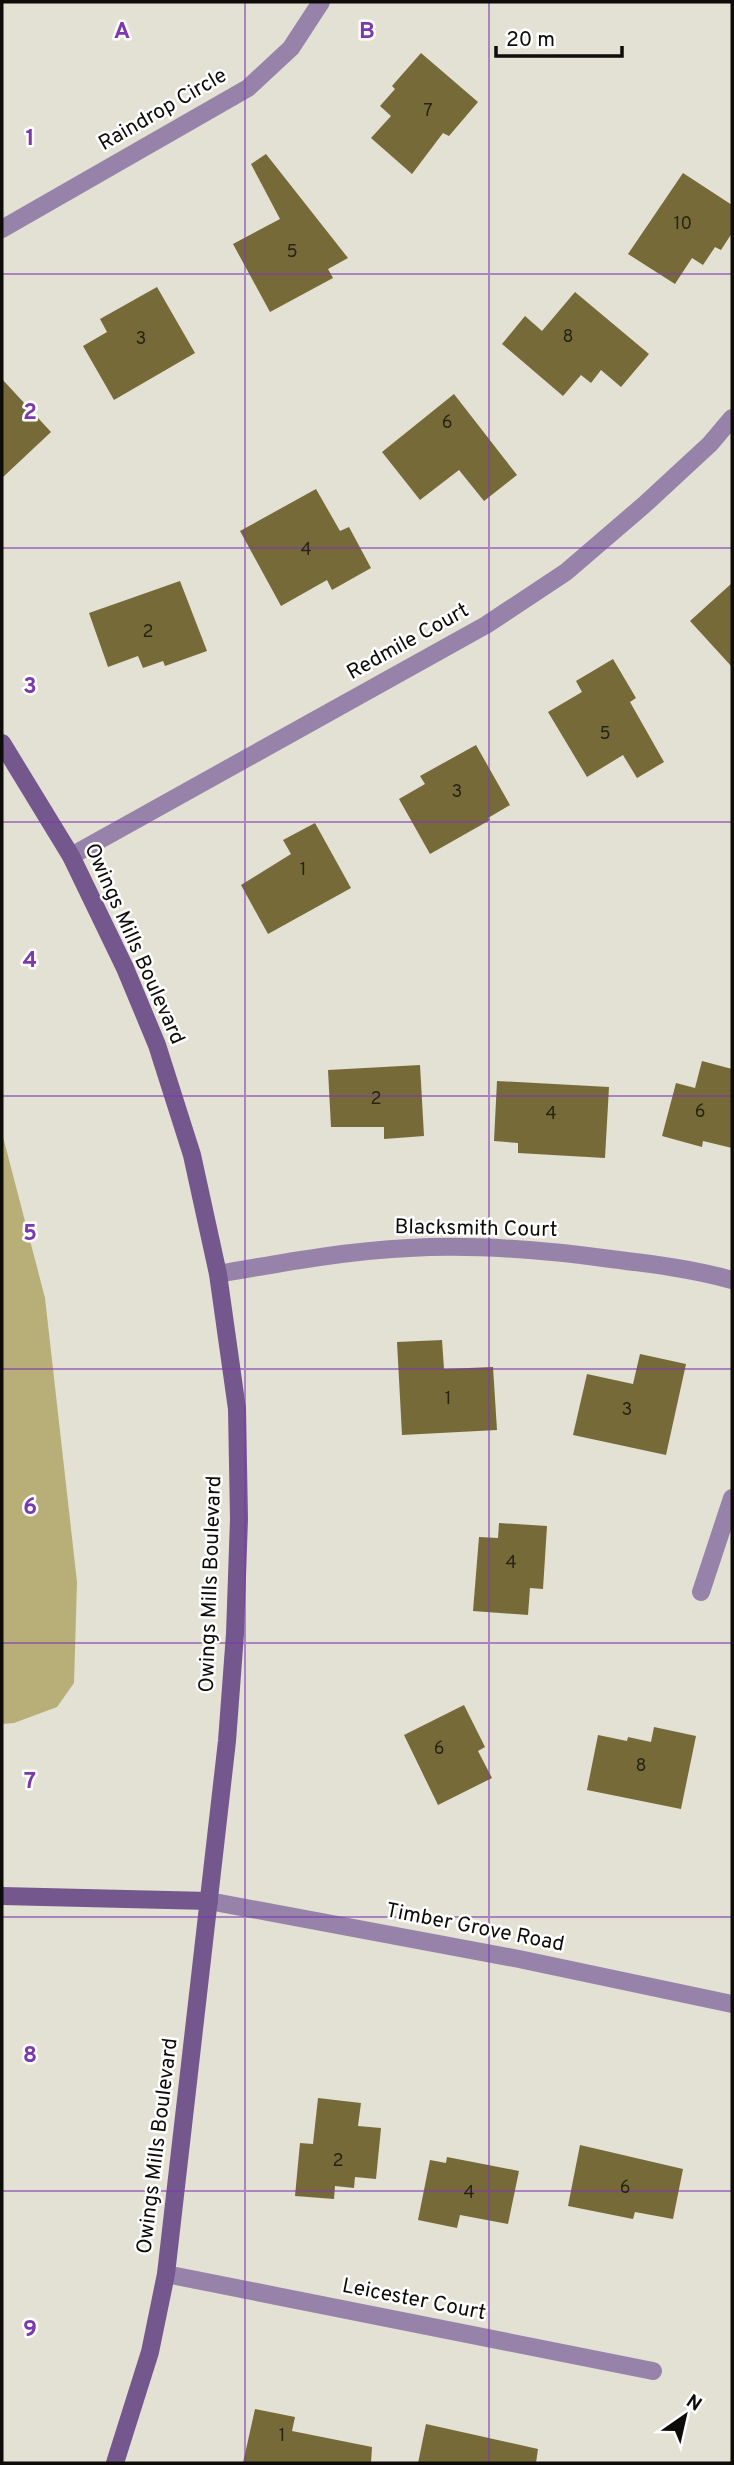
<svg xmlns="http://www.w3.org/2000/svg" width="734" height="2465" font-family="Overpass,sans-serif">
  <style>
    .water { fill: #b8ae78 }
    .building { fill: #766b38 }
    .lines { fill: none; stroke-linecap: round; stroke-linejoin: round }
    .minor { stroke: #9783a9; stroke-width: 18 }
    .tertiary { stroke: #9783a9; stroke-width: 18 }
    .secondary { stroke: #73578d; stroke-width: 18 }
    .grid { fill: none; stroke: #7c39ad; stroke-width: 2; stroke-opacity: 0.55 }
    .labels { text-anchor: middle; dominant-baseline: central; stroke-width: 5; stroke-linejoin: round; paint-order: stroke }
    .number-label { font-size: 18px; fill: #272414 }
    .street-label { font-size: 21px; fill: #0d0c08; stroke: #fff }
    .grid-label { font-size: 23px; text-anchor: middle; font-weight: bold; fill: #7c39ad; stroke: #fff; stroke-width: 5; stroke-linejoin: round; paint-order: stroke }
  </style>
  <rect width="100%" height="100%" fill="#e3e0d4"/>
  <polygon class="water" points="2,1133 45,1298 77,1582 74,1683 57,1707 14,1723 2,1724"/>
  <g class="building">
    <polygon points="421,53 478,102 449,136 443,133 412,174 371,138 391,116 380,106 395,89 392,86"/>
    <polygon points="266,154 348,258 328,269 333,278 270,312 233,244 280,219 251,164"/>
    <polygon points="683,173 732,205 732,233 721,250 715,247 703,265 692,258 675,284 628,254"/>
    <polygon points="157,287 195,353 114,400 83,346 107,332 100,319"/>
    <polygon points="575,292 649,354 621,387 601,370 591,383 581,375 563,396 502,344 525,316 542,331"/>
    <polygon points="2,379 51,432 2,478"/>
    <polygon points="454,394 517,475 484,501 459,470 420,500 382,452"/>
    <polygon points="316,489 340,531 349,527 371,568 332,590 327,580 281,606 240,531"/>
    <polygon points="180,581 207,651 165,666 163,661 143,668 138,656 108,667 89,613"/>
    <polygon points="732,583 732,667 690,621"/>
    <polygon points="613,659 636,698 630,702 664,762 637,778 623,755 587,777 548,712 582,692 576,681"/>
    <polygon points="476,745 510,805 488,818 490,820 430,854 399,799 425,784 420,776"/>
    <polygon points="315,823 351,888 268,934 241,885 291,854 283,840"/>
    <polygon points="702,1061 732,1069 732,1148 703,1141 702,1147 662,1136 676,1083 695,1088"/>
    <polygon points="420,1065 424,1136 384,1139 384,1127 331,1127 328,1070"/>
    <polygon points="497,1081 609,1087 605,1158 518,1153 518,1143 494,1141"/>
    <polygon points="442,1340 444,1369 493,1367 497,1430 402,1435 397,1342"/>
    <polygon points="640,1354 686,1364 666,1455 573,1435 587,1374 633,1384"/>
    <polygon points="499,1523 547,1526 543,1589 530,1588 528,1615 473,1611 479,1537 498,1538"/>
    <polygon points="464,1705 485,1747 478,1751 492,1778 438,1805 404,1735"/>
    <polygon points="654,1727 696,1736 681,1809 587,1790 598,1735 627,1741 628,1737 651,1742"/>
    <polygon points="318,2098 361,2103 358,2126 381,2128 376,2179 355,2177 354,2188 335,2186 334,2199 295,2196 300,2143 313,2144"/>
    <polygon points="580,2145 683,2169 673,2219 635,2212 633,2219 568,2206"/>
    <polygon points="447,2157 519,2171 508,2224 460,2215 457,2228 418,2220 430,2160 446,2163"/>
    <polygon points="255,2409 295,2417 292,2431 372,2447 371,2463 243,2463"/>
    <polygon points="426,2424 538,2449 536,2463 418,2463"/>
  </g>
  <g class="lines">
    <g class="minor">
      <polyline points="2,229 248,88 291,48 321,2"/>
      <polyline points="71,856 486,625 566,572 644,505 710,444 732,418"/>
      <path d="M218,1274C281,1263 345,1251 409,1248C476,1244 545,1250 611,1259C652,1264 693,1269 732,1280"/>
      <polyline points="701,1592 732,1498"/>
      <polyline points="166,2274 653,2371"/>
    </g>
    <polyline class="tertiary" points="209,1901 519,1959 732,2004"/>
    <g class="secondary">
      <polyline points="2,743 71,856 125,968 157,1045 192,1155 218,1274 237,1409 239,1519 235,1634 227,1741 166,2274 150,2352 115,2463"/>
      <polyline points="2,1896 209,1901"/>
    </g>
  </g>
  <path class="grid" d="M245,2V2463M489,2V2463M2,274H732M2,548H732M2,822H732M2,1096H732M2,1369H732M2,1643H732M2,1917H732M2,2191H732"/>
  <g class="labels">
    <g class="number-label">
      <text x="428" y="111">7</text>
      <text x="683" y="224">10</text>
      <text x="292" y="252">5</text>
      <text x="568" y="337">8</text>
      <text x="141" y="339">3</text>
      <text x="447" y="423">6</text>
      <text x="306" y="550">4</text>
      <text x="148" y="632">2</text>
      <text x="605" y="734">5</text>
      <text x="457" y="792">3</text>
      <text x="303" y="870">1</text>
      <text x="376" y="1099">2</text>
      <text x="700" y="1112">6</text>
      <text x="551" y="1114">4</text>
      <text x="448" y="1399">1</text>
      <text x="627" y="1410">3</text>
      <text x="511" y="1563">4</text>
      <text x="439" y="1749">6</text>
      <text x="641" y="1766">8</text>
      <text x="338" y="2161">2</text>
      <text x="625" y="2188">6</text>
      <text x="469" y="2193">4</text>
      <text x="282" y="2436">1</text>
    </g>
    <g class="street-label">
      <text transform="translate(163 110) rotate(-30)">Raindrop Circle</text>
      <text transform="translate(408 642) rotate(-29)">Redmile Court</text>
      <text transform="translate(134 944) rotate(66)">Owings Mills Boulevard</text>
      <text transform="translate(476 1229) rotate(1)">Blacksmith Court</text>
      <text transform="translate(211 1584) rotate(-88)">Owings Mills Boulevard</text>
      <text transform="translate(475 1928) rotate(11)">Timber Grove Road</text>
      <text transform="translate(158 2146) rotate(-83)">Owings Mills Boulevard</text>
      <text transform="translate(414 2300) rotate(11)">Leicester Court</text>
    </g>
  </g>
  <g class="grid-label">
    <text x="122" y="38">A</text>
    <text x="367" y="38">B</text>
    <text x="30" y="145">1</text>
    <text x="30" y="419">2</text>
    <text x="30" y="693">3</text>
    <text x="30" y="967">4</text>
    <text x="30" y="1240">5</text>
    <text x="30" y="1514">6</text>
    <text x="30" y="1788">7</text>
    <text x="30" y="2062">8</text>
    <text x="30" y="2336">9</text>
  </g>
  <rect width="734" height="2465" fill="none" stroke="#0d0c08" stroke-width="7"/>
  <g transform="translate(685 2416) rotate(34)" stroke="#ffffff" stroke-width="5" paint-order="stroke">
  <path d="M0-5L12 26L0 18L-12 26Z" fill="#0d0c08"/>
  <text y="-10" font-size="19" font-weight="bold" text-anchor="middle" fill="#0d0c08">N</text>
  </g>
  <path d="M496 46v10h126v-10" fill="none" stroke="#0d0c08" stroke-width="3.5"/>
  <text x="506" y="46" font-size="21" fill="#0d0c08" stroke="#ffffff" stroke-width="5" paint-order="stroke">20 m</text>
</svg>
